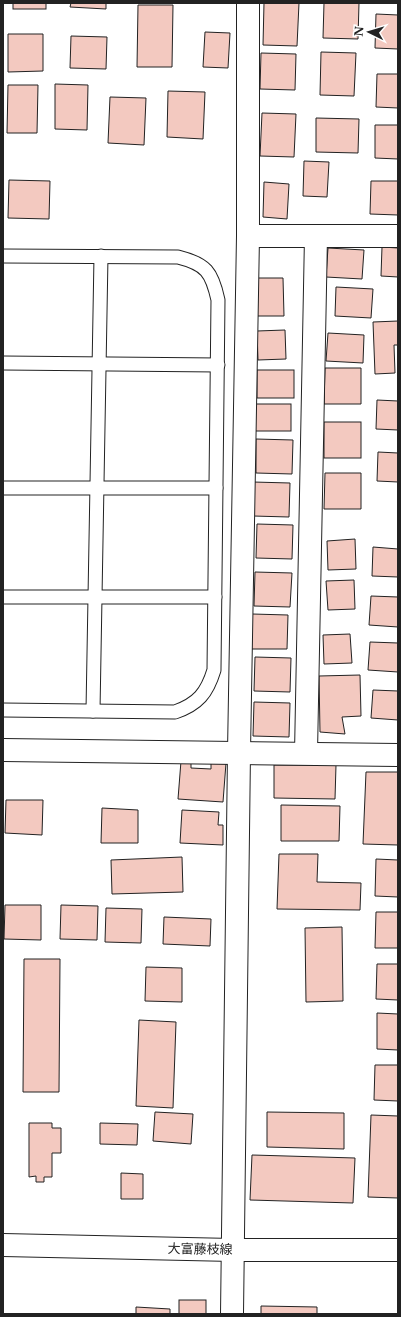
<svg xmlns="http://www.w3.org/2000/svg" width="401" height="1317" font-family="'Libre Baskerville','Noto Sans JP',serif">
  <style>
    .building { fill: #f3c9c0; stroke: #222 }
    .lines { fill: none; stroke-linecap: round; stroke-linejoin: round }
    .lane-casing { stroke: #222; stroke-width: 15 }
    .street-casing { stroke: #222; stroke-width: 24 }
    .secondary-casing { stroke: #222; stroke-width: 24 }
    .lane { stroke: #fff; stroke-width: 13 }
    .street { stroke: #fff; stroke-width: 22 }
    .secondary { stroke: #fff; stroke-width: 22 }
    .labels { text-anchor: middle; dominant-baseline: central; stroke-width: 3; stroke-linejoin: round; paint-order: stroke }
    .street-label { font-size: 13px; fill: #222; stroke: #fff }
  </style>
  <rect width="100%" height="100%" fill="#fff"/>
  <g class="building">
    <rect x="13" y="3" width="33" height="6"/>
    <polygon points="71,3 106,3 106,9 70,7"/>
    <polygon points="264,3 299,3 297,46 263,45"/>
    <polygon points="324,3 359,3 358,39 323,38"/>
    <polygon points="138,5 173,5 172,67 137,67"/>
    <polygon points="376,14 398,15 398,49 375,48"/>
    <polygon points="205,32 230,33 228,68 203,67"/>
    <polygon points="8,34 43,34 43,71 8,72"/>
    <polygon points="71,36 107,37 106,69 70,68"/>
    <polygon points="321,52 356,53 354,96 320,95"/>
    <polygon points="261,53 296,54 295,90 260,89"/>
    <polygon points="377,74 398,74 398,108 376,107"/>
    <polygon points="55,84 88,85 87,130 55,129"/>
    <polygon points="8,85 38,85 37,133 7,133"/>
    <polygon points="168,91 205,92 203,139 167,137"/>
    <polygon points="110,97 146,98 144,145 108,143"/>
    <polygon points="262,113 296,114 294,157 260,156"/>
    <polygon points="316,118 359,119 358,153 316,152"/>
    <polygon points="375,125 398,125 398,159 375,158"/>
    <polygon points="304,161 329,162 327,197 303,196"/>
    <polygon points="9,180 50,181 49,219 8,218"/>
    <polygon points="371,181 398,181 398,215 370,214"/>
    <polygon points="264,182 289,184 287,219 263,217"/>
    <polygon points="382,247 398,248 398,277 381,276"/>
    <polygon points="328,248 364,250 362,279 326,277"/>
    <polygon points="256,278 283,278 284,316 257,316"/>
    <polygon points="336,287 373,289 371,318 335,316"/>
    <polygon points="398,321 398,345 394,345 395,373 375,374 373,322"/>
    <polygon points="285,330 286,359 258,360 257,331"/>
    <polygon points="328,333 364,335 363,363 326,361"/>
    <polygon points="325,368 361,368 361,404 324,404"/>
    <rect x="257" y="370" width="37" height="28"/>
    <polygon points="377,400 398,401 398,430 376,429"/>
    <rect x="254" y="404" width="37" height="27"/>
    <rect x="324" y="422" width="37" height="36"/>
    <polygon points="256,439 293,440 292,474 256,473"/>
    <polygon points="378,452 398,453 398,482 377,481"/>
    <polygon points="325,473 361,473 361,509 324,509"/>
    <polygon points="253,482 290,483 289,517 253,516"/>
    <polygon points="257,524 293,525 292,559 256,558"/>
    <polygon points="355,539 356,569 328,570 327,541"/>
    <polygon points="373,547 398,549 398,577 372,576"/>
    <polygon points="255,572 292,573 290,607 254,606"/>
    <polygon points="354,580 355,609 328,610 326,581"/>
    <polygon points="371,596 398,597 398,627 369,625"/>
    <polygon points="252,614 288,615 287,649 251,649"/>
    <polygon points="350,634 352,663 324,664 323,635"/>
    <polygon points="370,642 398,643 398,672 368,670"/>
    <polygon points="255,657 291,658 290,692 254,691"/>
    <polygon points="360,675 361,716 342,717 345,734 320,732 319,676"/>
    <polygon points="373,690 398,691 398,720 371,718"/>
    <polygon points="254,702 290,703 289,737 253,736"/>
    <polygon points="181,761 191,762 191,768 211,769 211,762 226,763 223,802 178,799"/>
    <polygon points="274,765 336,765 335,799 274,798"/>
    <polygon points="366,772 398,772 398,845 363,844"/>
    <polygon points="6,800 43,800 42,835 5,833"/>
    <polygon points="281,805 340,806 339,841 281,841"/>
    <polygon points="102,808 138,810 138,843 101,843"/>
    <polygon points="182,810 219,812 218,825 223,825 223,845 180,843"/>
    <polygon points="279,854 318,854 317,882 361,883 360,910 277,909"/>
    <polygon points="182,857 183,892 112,894 111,860"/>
    <polygon points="376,859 398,860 398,897 375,896"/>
    <polygon points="5,905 41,905 41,940 4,939"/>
    <polygon points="61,905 98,906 97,940 60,939"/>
    <polygon points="106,908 142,909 141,943 105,942"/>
    <polygon points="376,912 398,912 398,948 375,948"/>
    <polygon points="164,917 211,919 210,946 163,944"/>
    <polygon points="342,927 343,1001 306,1002 305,928"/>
    <polygon points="24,959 60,959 59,1092 23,1092"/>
    <polygon points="377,964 398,964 398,1000 376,999"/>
    <polygon points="146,967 182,968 182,1002 145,1001"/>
    <polygon points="377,1013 398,1014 398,1050 377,1049"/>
    <polygon points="139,1020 176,1022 173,1108 136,1106"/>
    <polygon points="375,1065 398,1065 398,1101 374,1100"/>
    <polygon points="155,1112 193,1114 191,1144 153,1141"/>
    <polygon points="267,1112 344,1113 344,1149 267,1147"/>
    <polygon points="371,1115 398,1116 398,1198 368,1197"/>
    <polygon points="29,1123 52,1123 52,1128 61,1128 61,1153 52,1153 52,1177 44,1177 44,1182 36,1182 36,1176 29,1177"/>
    <polygon points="100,1123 138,1124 137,1145 100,1144"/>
    <polygon points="252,1155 355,1158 353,1203 250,1200"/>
    <polygon points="121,1173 143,1174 143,1199 121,1199"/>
    <rect x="179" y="1300" width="27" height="14"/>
    <polygon points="261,1306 317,1307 317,1314 261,1314"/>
    <polygon points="136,1307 170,1309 170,1314 136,1314"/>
  </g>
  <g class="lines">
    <defs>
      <g id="lane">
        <path d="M3,256L178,257C206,264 212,272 218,300L214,670C207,693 198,704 175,712L3,710"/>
        <polyline points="3,363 218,365"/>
        <polyline points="3,488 216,488"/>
        <polyline points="3,597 215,597"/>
        <polyline points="93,711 101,256"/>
      </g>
      <g id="street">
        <polyline points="248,236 398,236"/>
        <polyline points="3,750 398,755"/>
        <polyline points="306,753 316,236"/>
        <polyline points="232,1314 239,752 248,236 248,3"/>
      </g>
      <polyline id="secondary" points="3,1245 233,1250 398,1250"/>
    </defs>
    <use href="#lane" class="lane-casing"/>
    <use href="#street" class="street-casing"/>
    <use href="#secondary" class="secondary-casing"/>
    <use href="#lane" class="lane"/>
    <use href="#street" class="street"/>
    <use href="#secondary" class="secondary"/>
  </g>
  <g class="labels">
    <g class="street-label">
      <text transform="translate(200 1249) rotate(1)">大富藤枝線</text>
    </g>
  </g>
  <rect width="401" height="1317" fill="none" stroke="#222222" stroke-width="8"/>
  <g transform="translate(369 32) rotate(275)" stroke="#ffffff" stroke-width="3" paint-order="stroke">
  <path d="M0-3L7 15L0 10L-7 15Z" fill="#222222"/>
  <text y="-6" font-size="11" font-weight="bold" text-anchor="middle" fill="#222222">N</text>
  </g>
</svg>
